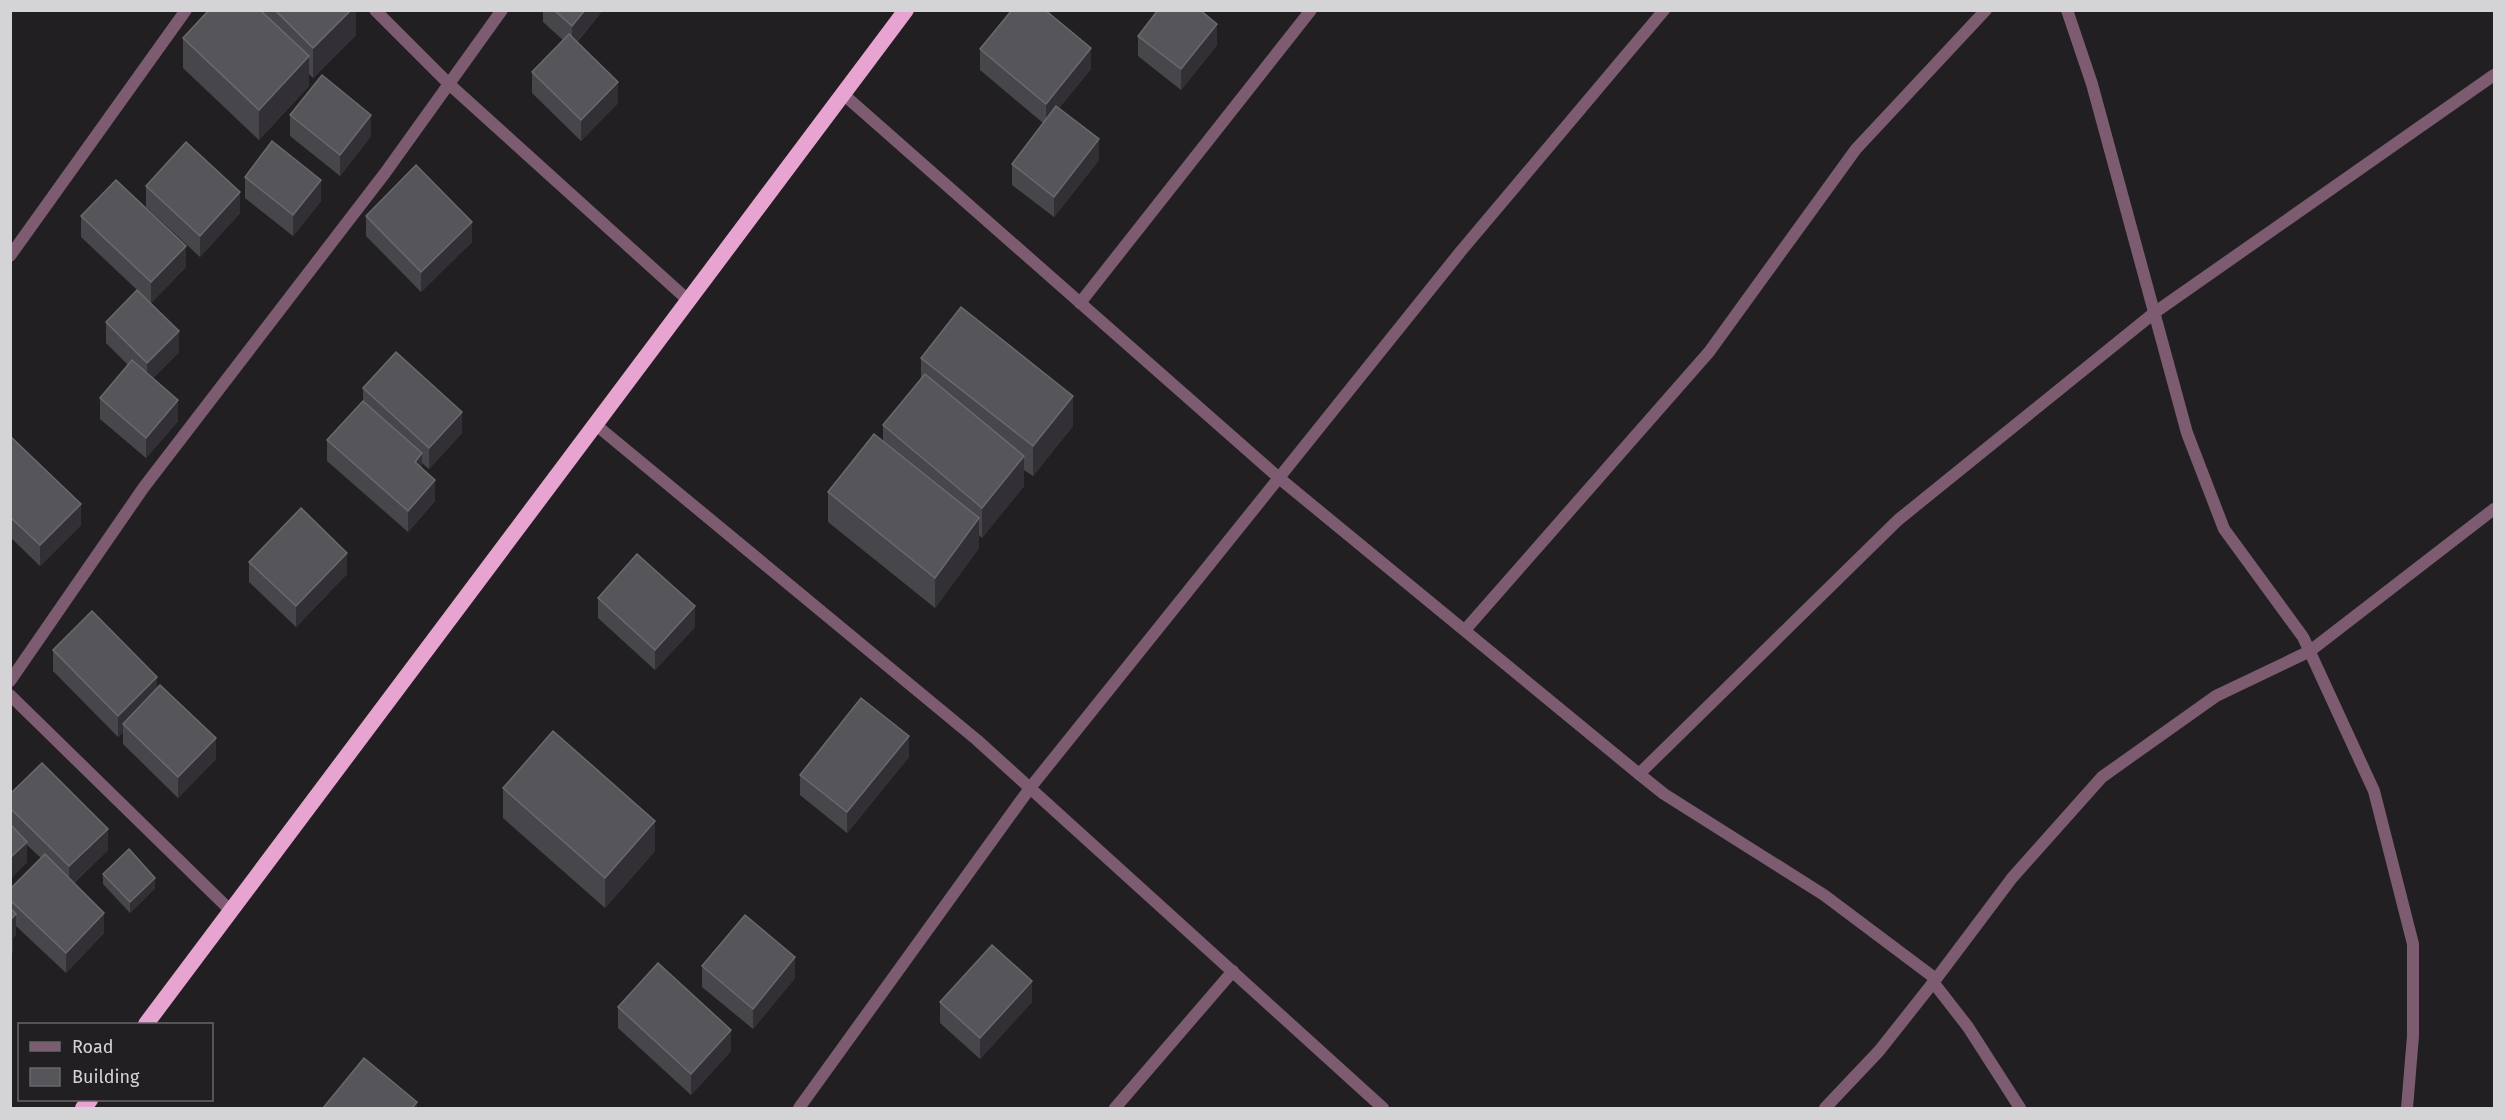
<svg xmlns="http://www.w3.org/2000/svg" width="2505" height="1119" font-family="'Fira Sans',sans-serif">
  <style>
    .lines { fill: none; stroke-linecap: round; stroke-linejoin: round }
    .service { stroke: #7d5b70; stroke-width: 12 }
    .minor { stroke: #7d5b70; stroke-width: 12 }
    .trunk { stroke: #e8a4d0; stroke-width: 16 }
    .wall { fill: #47474b }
    .shaded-wall { fill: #323035 }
    .building { fill: #56565a; stroke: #6a696e; stroke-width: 1.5 }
  </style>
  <rect width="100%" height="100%" fill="#221f23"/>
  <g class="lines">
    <polyline class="service" points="1825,1108 1879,1051 1936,979"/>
    <g class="minor">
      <polyline points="375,10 449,84 689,301"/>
      <polyline points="2067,10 2092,84 2187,433 2224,529 2303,637 2374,791 2413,944 2413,1036 2407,1108"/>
      <polyline points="843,94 1279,478 1639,774 1664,794 1824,895 1936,979 2012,878 2102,777 2216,696 2310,651 2494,509"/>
      <polyline points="10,256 186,10"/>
      <polyline points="1080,303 1311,10"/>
      <polyline points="596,425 977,740 1383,1108"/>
      <polyline points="1465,630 1709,352 1856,149 1986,10"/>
      <polyline points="10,681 144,487 385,173 502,10"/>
      <polyline points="10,695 231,911"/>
      <polyline points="1639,774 1898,520 2154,313 2494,75"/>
      <polyline points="1933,982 1968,1027 2020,1108"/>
      <polyline points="799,1108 1030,788 1461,251 1664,10"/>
      <polyline points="1115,1108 1233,971"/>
    </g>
    <g class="trunk">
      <polyline points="146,1024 906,10"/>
      <polyline points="83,1108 90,1100"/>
    </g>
  </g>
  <g class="wall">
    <polygon points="209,10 356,10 356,35 313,78 309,74 309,86 259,140 183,68 183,38"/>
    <polygon points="543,10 603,10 577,42 618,103 581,141 532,93 532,72 563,40 543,22"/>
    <polygon points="1138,36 1217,45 1181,90 1138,56"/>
    <polygon points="980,49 1091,69 1059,108 1099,160 1054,217 1012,185 1012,164 1043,123 980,70"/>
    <polygon points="290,115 371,136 340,176 290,136"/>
    <polygon points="245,177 321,201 293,236 245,198"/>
    <polygon points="146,186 240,213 200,257 146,207"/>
    <polygon points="81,216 186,267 151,303 81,237"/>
    <polygon points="366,216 472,242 421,292 366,236"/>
    <polygon points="106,322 179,352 153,378 178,421 146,458 100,419 100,398 128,365 106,343"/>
    <polygon points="921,358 1073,426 1033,476 1024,470 1024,486 982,538 979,535 979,548 935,608 828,522 828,492 883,441 883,425 921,379"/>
    <polygon points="363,388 462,433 429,469 422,463 422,468 435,501 408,532 327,461 327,440 363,401"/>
    <polygon points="11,436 81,525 40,566 10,537"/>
    <polygon points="249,562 347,574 296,627 249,582"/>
    <polygon points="598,598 695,627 655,670 598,618"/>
    <polygon points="53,650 157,687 216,759 178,798 123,744 123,732 118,737 53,671"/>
    <polygon points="909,757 847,833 800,795 800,775"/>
    <polygon points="503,788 655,851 605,908 503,818"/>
    <polygon points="10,794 108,850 74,883 104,933 66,973 16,926 16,935 13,938 13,952 10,955 10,889 41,858 27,845 27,862 10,879"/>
    <polygon points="103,874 155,888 130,913 103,884"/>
    <polygon points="702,966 795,978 753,1029 702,987"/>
    <polygon points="940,1002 1032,1002 980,1059 940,1023"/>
    <polygon points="618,1007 731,1051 691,1095 618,1028"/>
  </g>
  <g class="shaded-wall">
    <polygon points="351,10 356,10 356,35 313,78 313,48"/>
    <polygon points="585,10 603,10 572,47 572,26"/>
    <polygon points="1217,24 1217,45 1181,90 1181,69"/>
    <polygon points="1091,48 1091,69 1046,124 1046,104"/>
    <polygon points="309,56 309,86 259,140 259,110"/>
    <polygon points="618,82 618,103 581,141 581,120"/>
    <polygon points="371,115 371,136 340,176 340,155"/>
    <polygon points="1099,139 1099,160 1054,217 1054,197"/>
    <polygon points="321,180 321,201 293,236 293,215"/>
    <polygon points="240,192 240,213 200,257 200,236"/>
    <polygon points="472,222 472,242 421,292 421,272"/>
    <polygon points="186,246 186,267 151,303 151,282"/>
    <polygon points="179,331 179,352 147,384 147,363"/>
    <polygon points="1073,396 1073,426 1033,476 1033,446"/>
    <polygon points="178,400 178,421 146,458 146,438"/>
    <polygon points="462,412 462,433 429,469 429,448"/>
    <polygon points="422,453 422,474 415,462"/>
    <polygon points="1024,456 1024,486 982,538 982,508"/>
    <polygon points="435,480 435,501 408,532 408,511"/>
    <polygon points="81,504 81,525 40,566 40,545"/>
    <polygon points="979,518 979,548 935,608 935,578"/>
    <polygon points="347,553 347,574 296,627 296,606"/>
    <polygon points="695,606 695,627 655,670 655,650"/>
    <polygon points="157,677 157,698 123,724 123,732 118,737 118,716"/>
    <polygon points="909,736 909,757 847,833 847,812"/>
    <polygon points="216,738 216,759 178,798 178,777"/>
    <polygon points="655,821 655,851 605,908 605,878"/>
    <polygon points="108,829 108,850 69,887 69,866"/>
    <polygon points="27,842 27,862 10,879 10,858"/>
    <polygon points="155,878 155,888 130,913 130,902"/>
    <polygon points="104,913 104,933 66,973 66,953"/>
    <polygon points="16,914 16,935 13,938 13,952 10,955 10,920"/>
    <polygon points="795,957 795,978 753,1029 753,1009"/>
    <polygon points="1032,981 1032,1002 980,1059 980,1038"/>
    <polygon points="731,1030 731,1051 691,1095 691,1074"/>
    <polygon points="417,1102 417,1108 412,1108"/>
  </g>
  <g class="building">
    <polygon points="209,10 260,10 309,56 259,110 183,38"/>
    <polygon points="275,10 351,10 313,48"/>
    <polygon points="554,10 585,10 572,26"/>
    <polygon points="1012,10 1045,10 1091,48 1046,104 980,49"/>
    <polygon points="1158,10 1200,10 1217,24 1181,69 1138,36"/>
    <polygon points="569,34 618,82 581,120 532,72"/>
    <polygon points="322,75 371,115 340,155 290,115"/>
    <polygon points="1056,106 1099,139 1054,197 1012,164"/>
    <polygon points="272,141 321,180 293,215 245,177"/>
    <polygon points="186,142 240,192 200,236 146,186"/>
    <polygon points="416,165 472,222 421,272 366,216"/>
    <polygon points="116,180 186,246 151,282 81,216"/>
    <polygon points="137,290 179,331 147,363 106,322"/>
    <polygon points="961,307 1073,396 1033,446 921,358"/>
    <polygon points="396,352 462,412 429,448 363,388"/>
    <polygon points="132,360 178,400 146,438 100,398"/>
    <polygon points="925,374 1024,456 982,508 883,425"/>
    <polygon points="363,401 422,453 415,462 435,480 408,511 327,440"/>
    <polygon points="874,434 979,518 935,578 828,492"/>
    <polygon points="10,436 81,504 40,545 10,517"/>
    <polygon points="301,508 347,553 296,606 249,562"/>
    <polygon points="637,554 695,606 655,650 598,598"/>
    <polygon points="92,611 157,677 118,716 53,650"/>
    <polygon points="160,685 216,738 178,777 123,724"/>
    <polygon points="861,698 909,736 847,812 800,775"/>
    <polygon points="553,731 655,821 605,878 503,788"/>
    <polygon points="42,763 108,829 69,866 10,808 10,794"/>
    <polygon points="10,824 27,842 10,858"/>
    <polygon points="129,849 155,878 130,902 103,874"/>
    <polygon points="45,854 104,913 66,953 10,900 10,889"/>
    <polygon points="10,908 16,914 10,920"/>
    <polygon points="745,915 795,957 753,1009 702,966"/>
    <polygon points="992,945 1032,981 980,1038 940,1002"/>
    <polygon points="658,963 731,1030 691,1074 618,1007"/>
    <polygon points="364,1058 417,1102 412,1108 323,1108"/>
  </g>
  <rect width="2505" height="1119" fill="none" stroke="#d4d3d6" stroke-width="24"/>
  <rect x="18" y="1023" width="195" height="78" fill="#221f23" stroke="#69676b" stroke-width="1.5"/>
  <rect x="30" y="1042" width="30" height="9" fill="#7d5b70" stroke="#69676b" stroke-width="1.5"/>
  <text x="72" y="1053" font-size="18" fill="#d4d3d6">Road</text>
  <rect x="30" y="1068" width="30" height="18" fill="#56565a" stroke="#69676b" stroke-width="1.5"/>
  <text x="72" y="1083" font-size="18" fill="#d4d3d6">Building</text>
</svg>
